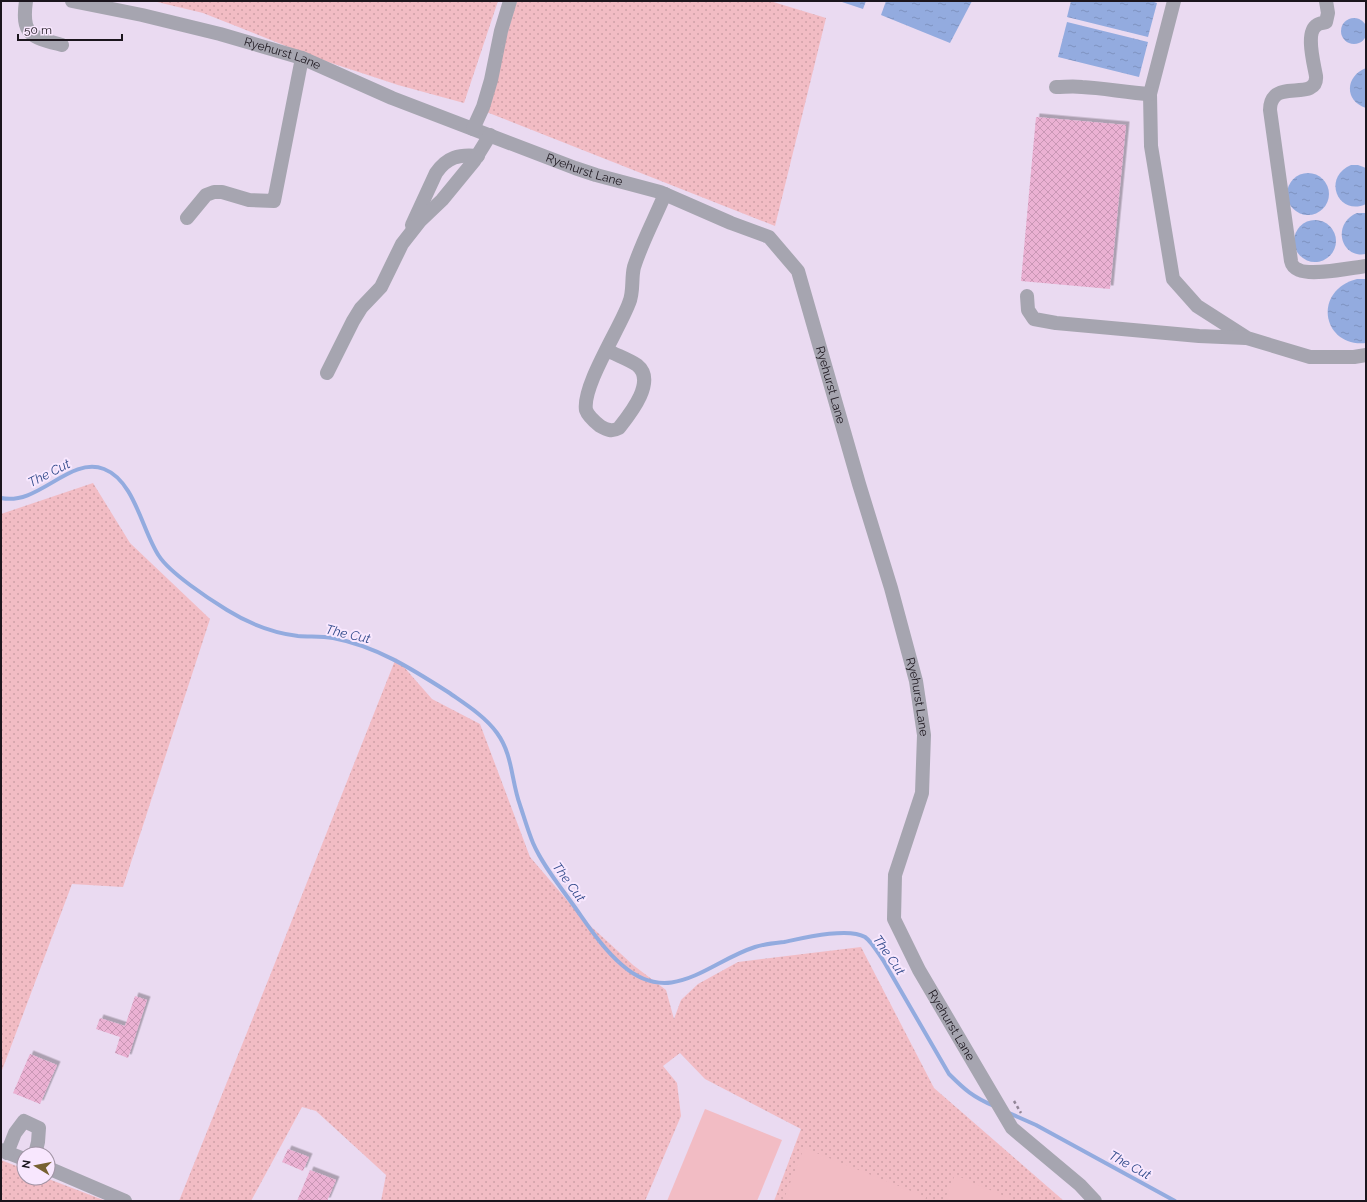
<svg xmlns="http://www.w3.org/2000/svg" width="1367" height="1202" font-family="Raleway,sans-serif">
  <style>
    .grass { fill: url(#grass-dots) }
    .pitch { fill: #f2bcc4 }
    .water { fill: url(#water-ripples) }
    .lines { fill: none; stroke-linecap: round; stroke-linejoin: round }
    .stream { stroke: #93abdf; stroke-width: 4 }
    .building { fill: url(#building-cross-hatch); filter: url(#shadow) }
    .path { stroke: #918596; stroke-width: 2.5; stroke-dasharray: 3 3; stroke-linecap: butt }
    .minor { stroke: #a6a5b0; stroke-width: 14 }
    .labels { text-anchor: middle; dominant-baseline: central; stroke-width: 4; stroke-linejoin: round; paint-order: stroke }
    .street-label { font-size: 12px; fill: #1b151d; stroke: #f8e7fe }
    .water-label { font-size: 13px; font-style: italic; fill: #304a8a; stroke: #f8e7fe }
  </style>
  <defs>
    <pattern id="grass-dots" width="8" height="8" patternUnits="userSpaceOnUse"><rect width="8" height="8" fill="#f2bcc4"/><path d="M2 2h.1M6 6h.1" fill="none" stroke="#cfa1a8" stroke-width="1.8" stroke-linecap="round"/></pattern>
    <pattern id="water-ripples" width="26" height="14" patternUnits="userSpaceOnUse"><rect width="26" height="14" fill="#93abdf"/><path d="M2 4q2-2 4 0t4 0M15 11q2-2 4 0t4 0" fill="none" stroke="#7e92bf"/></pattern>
    <pattern id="building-cross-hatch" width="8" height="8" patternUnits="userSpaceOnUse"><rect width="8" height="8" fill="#ebb1d3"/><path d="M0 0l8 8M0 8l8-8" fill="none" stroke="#c997b5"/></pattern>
    <filter id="shadow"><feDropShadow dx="3.5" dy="-3.5" stdDeviation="0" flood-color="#0004"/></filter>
  </defs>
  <rect width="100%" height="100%" fill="#eadaf1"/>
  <g class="grass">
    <polygon points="153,1 498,1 464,103 398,85 316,58 203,13"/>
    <polygon points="517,1 770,1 826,18 775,226 484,111"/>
    <polygon points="93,483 130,543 210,619 123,887 72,884 1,1073 1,514"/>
    <polygon points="396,658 432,699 480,724 530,857 584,920 633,965 666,990 674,1019 681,1000 698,984 738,962 861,947 934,1088 1064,1201 774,1201 801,1129 705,1079 680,1053 663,1066 677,1083 681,1116 645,1201 381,1201 386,1175 316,1111 302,1107 251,1201 179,1201 271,973"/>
    <polygon points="1,1160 24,1169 24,1178 46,1178 106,1201 1,1201"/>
  </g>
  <g class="pitch">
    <polygon points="705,1109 782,1140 757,1201 667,1201"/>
    <polygon points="804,1148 926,1197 925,1201 783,1201"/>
    <polygon points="955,1175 1016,1201 944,1201"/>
  </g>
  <g class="water">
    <polygon points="839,1 866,1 863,9"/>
    <polygon points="886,1 972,1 950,43 881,15"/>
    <polygon points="1071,1 1151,1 1157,3 1148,37 1067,17"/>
    <circle cx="1354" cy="31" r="13"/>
    <polygon points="1067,22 1148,42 1139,77 1058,57"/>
    <path d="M1366,68V108C1344,101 1345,76 1366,68Z"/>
    <path d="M1351,165H1358L1366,168V204C1339,217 1321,178 1351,165Z"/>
    <circle cx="1308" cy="194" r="21"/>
    <path d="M1357,213H1366V254C1341,259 1331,224 1357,213Z"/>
    <circle cx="1315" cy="241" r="21"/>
    <path d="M1357,279H1366V343C1323,348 1311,291 1357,279Z"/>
  </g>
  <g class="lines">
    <g class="stream">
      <path d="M1,498C39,506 69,456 104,469C135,481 142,531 159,556C170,573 209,599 227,610C248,623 273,633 298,636C309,637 321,636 333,638C376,646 412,669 448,692C465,704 485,716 497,733C513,755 511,780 520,805C524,817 528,831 533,843C543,866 560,886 574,906C589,927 603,949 622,965C671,1008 708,962 755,947C764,944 775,943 784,942C803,938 848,927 865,937C872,942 878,953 883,960L949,1074C965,1090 973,1097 994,1106"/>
      <polyline points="1009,1113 1036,1125 1175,1201"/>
    </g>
  </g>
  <g class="building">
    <polygon points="1036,117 1126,125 1110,289 1021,281"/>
    <polygon points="135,996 147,1000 128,1058 115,1053 120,1037 96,1029 100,1018 125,1026"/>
    <polygon points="30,1054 57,1065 40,1104 13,1093"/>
    <polygon points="288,1149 309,1157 303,1171 282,1162"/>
    <polygon points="310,1170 336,1180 327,1201 297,1201"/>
  </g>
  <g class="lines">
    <polyline class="path" points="1014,1101 1021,1113"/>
    <g class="minor">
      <path d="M26,1C21,36 32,37 62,45"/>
      <path id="s1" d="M72,1L142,15L220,34L302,58L392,98L575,168L596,175L660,192L731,223L769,237L798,271L859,484L891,588L916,681L924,735L922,793L895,875L894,919L919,970L1012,1128L1080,1185L1095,1201"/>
      <polyline points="1174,1 1150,94 1151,146 1173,279 1197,306 1247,338 1310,357 1354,357 1366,355"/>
      <path d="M1326,1L1328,13L1326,22C1323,23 1319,23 1317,25C1305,32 1314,64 1316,76C1318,98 1285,85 1275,96C1271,100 1270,105 1270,110L1291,261C1292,266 1294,268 1299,270C1312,276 1350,268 1366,266"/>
      <path d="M1056,87C1065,87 1073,86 1082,87C1105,88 1127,93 1150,94"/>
      <polyline points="473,129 483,107 491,80 501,31 510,1"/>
      <polyline points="187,218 206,195 214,192 222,192 249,200 274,201 302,58"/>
      <path d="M412,225L436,173C447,157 459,154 478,156"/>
      <polyline points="1027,296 1028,310 1034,319 1056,323 1199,336 1246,338"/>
      <path d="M607,350C616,355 628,359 637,365C657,381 630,414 619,428C612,432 607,430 600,426C595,422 588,416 586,410C582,386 620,328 629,303C634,292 631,279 634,267C642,242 655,218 665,194"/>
      <polyline points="327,373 353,321 361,308 381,287 402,244 420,221 442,200 474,161 490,135"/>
      <polyline points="1,1150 24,1159"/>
      <polyline points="7,1153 15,1133 24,1121 39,1128 38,1142 35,1154"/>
      <polyline points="48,1168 125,1201"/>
    </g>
  </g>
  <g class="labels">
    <g class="street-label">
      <text stroke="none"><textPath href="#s1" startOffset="217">Ryehurst Lane</textPath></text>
      <text stroke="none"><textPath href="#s1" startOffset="541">Ryehurst Lane</textPath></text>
      <text stroke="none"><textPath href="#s1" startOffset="901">Ryehurst Lane</textPath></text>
      <text stroke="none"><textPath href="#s1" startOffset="1225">Ryehurst Lane</textPath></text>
      <text stroke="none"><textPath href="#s1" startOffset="1573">Ryehurst Lane</textPath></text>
    </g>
    <g class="water-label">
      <text transform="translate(49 473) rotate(-27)">The Cut</text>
      <text transform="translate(348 634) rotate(13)">The Cut</text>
      <text transform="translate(569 882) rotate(54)">The Cut</text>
      <text transform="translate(889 955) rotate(55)">The Cut</text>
      <text transform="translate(1130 1165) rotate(29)">The Cut</text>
    </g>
  </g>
  <rect width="1367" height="1202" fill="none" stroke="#1b151d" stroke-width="4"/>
  <g transform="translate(36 1166) rotate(280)"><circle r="19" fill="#f8e7fe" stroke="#a093a4"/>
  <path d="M0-3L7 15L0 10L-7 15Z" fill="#776131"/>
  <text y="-6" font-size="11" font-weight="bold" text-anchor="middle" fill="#1b151d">N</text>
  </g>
  <path d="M18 34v6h104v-6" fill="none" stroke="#1b151d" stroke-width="2"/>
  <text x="24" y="34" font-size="12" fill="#1b151d" stroke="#f8e7fe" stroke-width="3" paint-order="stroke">50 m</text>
</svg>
